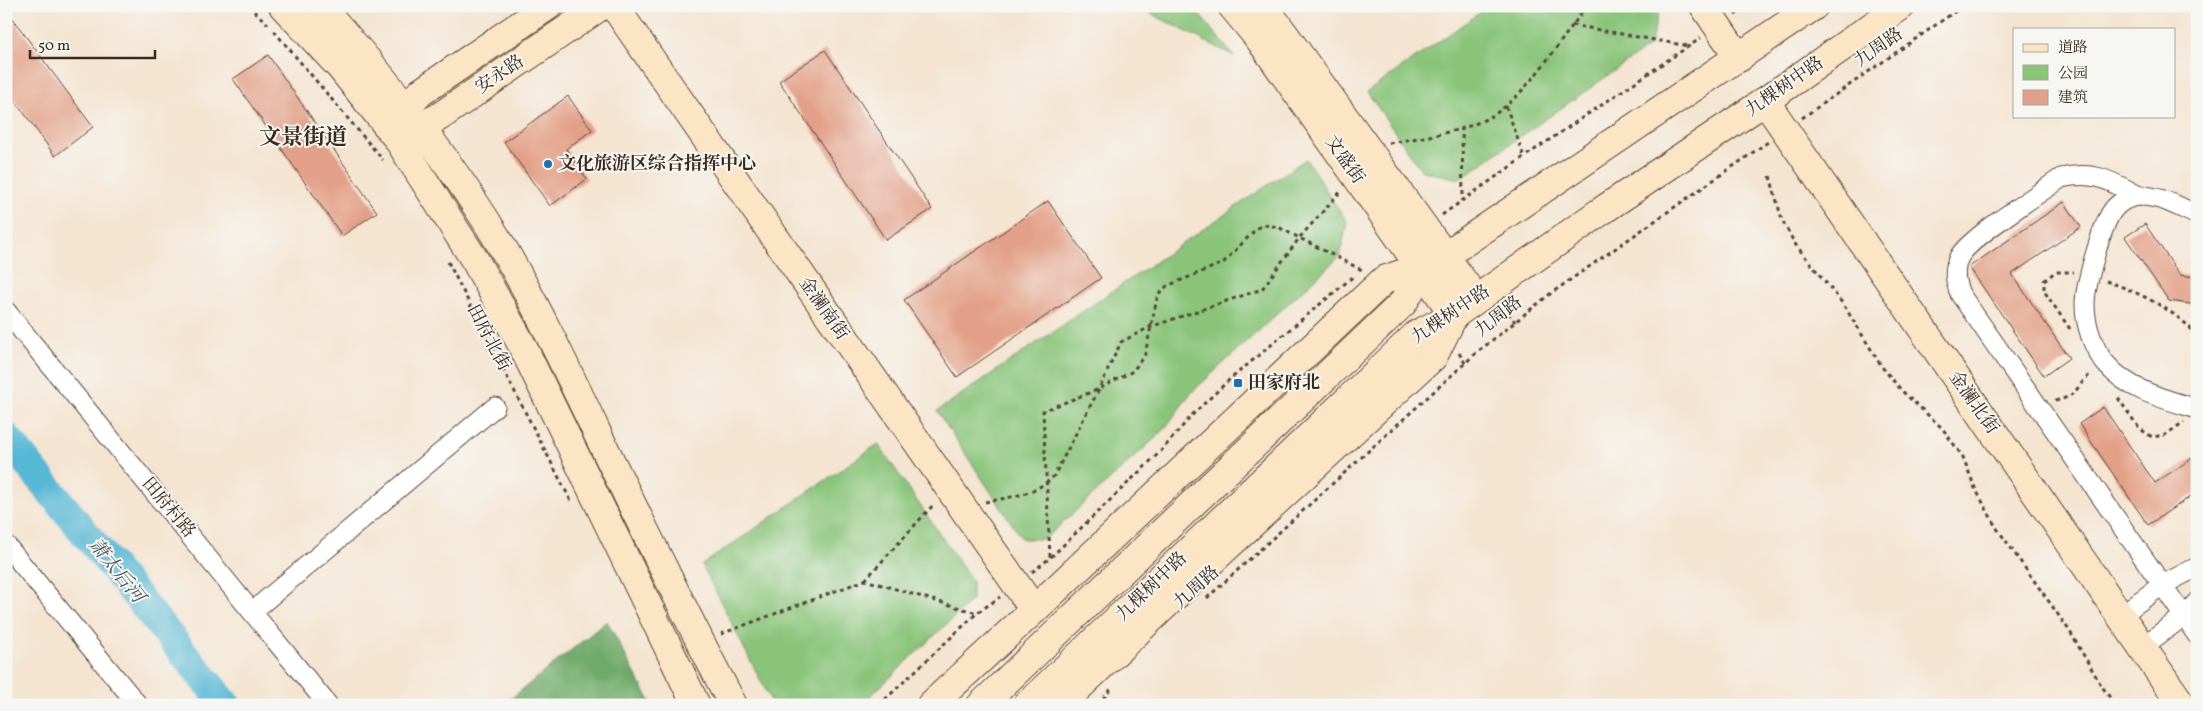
<svg xmlns="http://www.w3.org/2000/svg" width="2203" height="711" font-family="Vollkorn,'Noto Serif SC',serif">
  <style>
    .green { fill: #89c479; stroke: #62774c }
    .forest { fill: #6eaa69; stroke: #546a44 }
    .lines { fill: none; stroke-linecap: round; stroke-linejoin: round }
    .river { stroke: #56b8d5; stroke-width: 30 }
    .building { fill: #e3a088 }
    .street-casing { stroke: #574639; stroke-width: 21 }
    .secondary-casing { stroke: #574639; stroke-width: 30 }
    .path { stroke: #574639; stroke-width: 3; stroke-dasharray: 4 4; stroke-linecap: butt }
    .street { stroke: #fff; stroke-width: 19 }
    .secondary { stroke: #fce5c4; stroke-width: 28 }
    .poi-dot { fill: #1f6fb2; stroke: #f6f6f2; stroke-width: 2 }
    .labels { text-anchor: middle; dominant-baseline: central; stroke-width: 4; stroke-linejoin: round; paint-order: stroke }
    .street-label { font-size: 18px; fill: #3b2a1e; stroke: #f6f6f2 }
    .poi-label { font-size: 18px; font-weight: bold; fill: #3b2a1e; stroke: #f6f6f2; text-anchor: start }
    .water-label { font-size: 19px; font-style: italic; fill: #445c5e; stroke: #f6f6f2 }
    .district-label { font-size: 22px; font-weight: bold; fill: #3b2a1e; stroke: #f6f6f2 }
  </style>
  <rect width="100%" height="100%" fill="#f6f6f2"/>
  <filter id="ink" filterUnits="userSpaceOnUse"><feTurbulence type="fractalNoise" baseFrequency=".02" numOctaves="2"/><feDisplacementMap in="SourceGraphic" scale="10" xChannelSelector="R" yChannelSelector="G"/><feConvolveMatrix kernelMatrix="1 2 1 2 8 2 1 2 1" color-interpolation-filters="sRGB"/></filter>
  <filter id="wash" filterUnits="userSpaceOnUse"><feTurbulence type="fractalNoise" baseFrequency=".0096" numOctaves="4" result="noise"/><feDisplacementMap in="SourceGraphic" scale="20" xChannelSelector="R" yChannelSelector="G"/><feGaussianBlur stdDeviation="1.12" result="paint"/><feColorMatrix in="noise" values="0 0 0 0 0 0 0 0 0 0 0 0 0 0 0 0 0 1.4 0 .05"/><feComposite in="paint" operator="in"/></filter>
  <g filter="url(#wash)">
    <rect width="100%" height="100%" fill="#f4e4d0"/>
    <g class="green">
      <polygon points="1136,6 1192,6 1234,56"/>
      <polygon points="1489,6 1655,6 1659,11 1650,46 1460,179 1422,171 1367,92"/>
      <polygon points="1306,159 1347,222 1340,256 1190,394 1163,431 1045,539 1022,539 937,411"/>
      <polygon points="878,444 972,581 972,600 861,705 773,705 702,565"/>
    </g>
    <polygon class="forest" points="607,621 652,705 503,705"/>
    <g class="lines">
      <polyline class="river" points="6,437 226,705"/>
    </g>
    <g id="blocks">
      <g class="building">
        <polygon points="10,15 93,127 55,156 6,88 6,17"/>
        <polygon points="825,50 932,209 886,240 779,81"/>
        <polygon points="268,55 377,212 342,236 233,79"/>
        <polygon points="568,96 592,130 566,149 587,179 550,206 504,142"/>
        <polygon points="1048,201 1101,278 957,377 904,300"/>
        <polygon points="2064,202 2081,227 2012,274 2069,358 2044,376 1969,267"/>
        <polygon points="2145,224 2180,275 2197,277 2197,305 2169,301 2125,237"/>
        <polygon points="2103,407 2155,483 2197,455 2197,492 2148,525 2079,424"/>
      </g>
    </g>
  </g>
  <g filter="url(#ink)">
    <use href="#blocks" fill-opacity="0" stroke="#574639" stroke-width="1"/>
    <g class="lines">
      <defs>
        <g id="street">
          <path d="M2139,196C2110,181 2095,170 2061,178C2039,194 1970,237 1959,257C1953,270 1955,281 1960,294L2197,635"/>
          <path d="M2197,215C2179,207 2159,195 2139,196C2129,197 2119,202 2113,210C2102,224 2085,286 2085,304C2085,324 2093,349 2106,364C2129,391 2165,399 2197,409"/>
          <polyline points="6,311 328,705"/>
          <polyline points="6,545 138,705"/>
          <polyline points="253,611 495,407"/>
          <polyline points="2121,615 2162,585 2197,567"/>
          <polyline points="2142,647 2184,616 2197,602"/>
        </g>
        <g id="secondary">
          <polyline points="283,6 340,67 397,138 476,262 522,345 696,705"/>
          <path d="M320,6C388,81 451,161 503,248C539,310 570,376 601,441C644,529 687,618 733,705"/>
          <polyline points="614,6 1034,610"/>
          <polyline points="1232,6 1260,40 1454,315"/>
          <polyline points="1264,6 1476,299"/>
          <polyline points="1704,6 1739,58"/>
          <polyline points="1765,101 2182,705"/>
          <polyline points="394,119 421,92 548,6"/>
          <polyline points="404,134 439,117 601,6"/>
          <polyline points="931,705 1034,610 1384,280 1401,274 1422,271"/>
          <polyline points="981,705 1403,303 1422,271 1814,6"/>
          <polyline points="1027,705 1416,335 1454,315 1600,212 1765,101 1901,6"/>
          <polyline points="1060,705 1218,555 1433,357 1454,315"/>
        </g>
      </defs>
      <use href="#street" class="street-casing"/>
      <use href="#secondary" class="secondary-casing"/>
      <g class="path">
        <polyline points="248,6 268,24"/>
        <polyline points="1735,15 1747,6"/>
        <polyline points="1572,25 1688,46"/>
        <polyline points="274,31 383,160"/>
        <polyline points="1506,106 1524,157"/>
        <polyline points="1802,118 1963,6"/>
        <polyline points="1462,127 1463,200"/>
        <path d="M1389,143C1422,137 1467,132 1495,114C1528,93 1562,38 1587,6"/>
        <polyline points="1770,176 1782,220 1795,244 1843,304 1882,367 1902,391 1942,428 1963,457 1975,488 1996,527 2069,630 2101,685 2115,705"/>
        <polyline points="1442,215 1524,157 1701,38"/>
        <polyline points="448,262 571,501"/>
        <path d="M2106,281C2138,292 2174,309 2197,335"/>
        <polyline points="1504,306 1515,322"/>
        <polyline points="2070,329 2044,291 2044,281 2055,272 2074,272"/>
        <polyline points="1459,353 1465,363"/>
        <polyline points="2118,398 2139,428 2152,437 2165,435 2184,422"/>
        <path d="M2055,401C2079,396 2076,385 2092,373"/>
        <path d="M985,502C1010,497 1035,495 1054,476L1099,389L1121,342L1150,327L1262,289L1300,237L1342,190"/>
        <polyline points="1050,557 1043,411 1099,389 1133,371 1145,354 1158,294 1167,286 1223,263 1257,228 1265,225 1278,227 1362,270"/>
        <polyline points="1032,572 1050,558 1161,451 1195,412 1228,381 1355,275"/>
        <polyline points="865,580 934,504"/>
        <polyline points="1207,598 1475,354 1550,294 1768,142"/>
        <polyline points="721,634 865,580 977,613"/>
        <polyline points="879,705 977,613 1000,597"/>
        <polyline points="1098,705 1112,688"/>
      </g>
      <use href="#street" class="street"/>
      <use href="#secondary" class="secondary"/>
    </g>
  </g>
  <g class="poi-dot">
    <circle cx="548" cy="164" r="5"/>
    <rect x="1233" y="378" width="10" height="10" rx="2.5"/>
  </g>
  <g class="labels">
    <g class="street-label">
      <text transform="translate(1879 48) rotate(-35)">九周路</text>
      <text transform="translate(500 75) rotate(-34)">安永路</text>
      <text transform="translate(1785 87) rotate(-35)">九棵树中路</text>
      <text transform="translate(1344 160) rotate(55)">文盛街</text>
      <text transform="translate(823 309) rotate(55)">金澜南街</text>
      <text transform="translate(1451 315) rotate(-34)">九棵树中路</text>
      <text transform="translate(1499 317) rotate(-38)">九周路</text>
      <text transform="translate(488 338) rotate(62)">田府北街</text>
      <text transform="translate(1973 403) rotate(55)">金澜北街</text>
      <text transform="translate(168 508) rotate(50)">田府村路</text>
      <text transform="translate(1152 587) rotate(-44)">九棵树中路</text>
      <text transform="translate(1197 588) rotate(-42)">九周路</text>
    </g>
    <g class="poi-label">
      <text x="558" y="164">文化旅游区综合指挥中心</text>
      <text x="1248" y="383">田家府北</text>
    </g>
    <g class="water-label">
      <text transform="translate(116 571) rotate(51)">萧太后河</text>
    </g>
    <g class="district-label">
      <text x="303" y="138">文景街道</text>
    </g>
  </g>
  <rect width="2203" height="711" fill="none" stroke="#f6f6f2" stroke-width="25"/>
  <rect x="2013" y="28" width="162" height="90" fill="#f6f6f2" stroke="#aba49d"/>
  <rect x="2023" y="44" width="25" height="8" fill="#fce5c4" stroke="#aba49d"/>
  <text x="2058" y="52" font-size="15" fill="#3b2a1e">道路</text>
  <rect x="2023" y="65" width="25" height="15" fill="#89c479" stroke="#aba49d"/>
  <text x="2058" y="78" font-size="15" fill="#3b2a1e">公园</text>
  <rect x="2023" y="90" width="25" height="15" fill="#e3a088" stroke="#aba49d"/>
  <text x="2058" y="102" font-size="15" fill="#3b2a1e">建筑</text>
  <path d="M30 50v8h125v-8" fill="none" stroke="#3b2a1e" stroke-width="2.5"/>
  <text x="38" y="50" font-size="15" fill="#3b2a1e" stroke="#f6f6f2" stroke-width="4" paint-order="stroke">50 m</text>
</svg>
